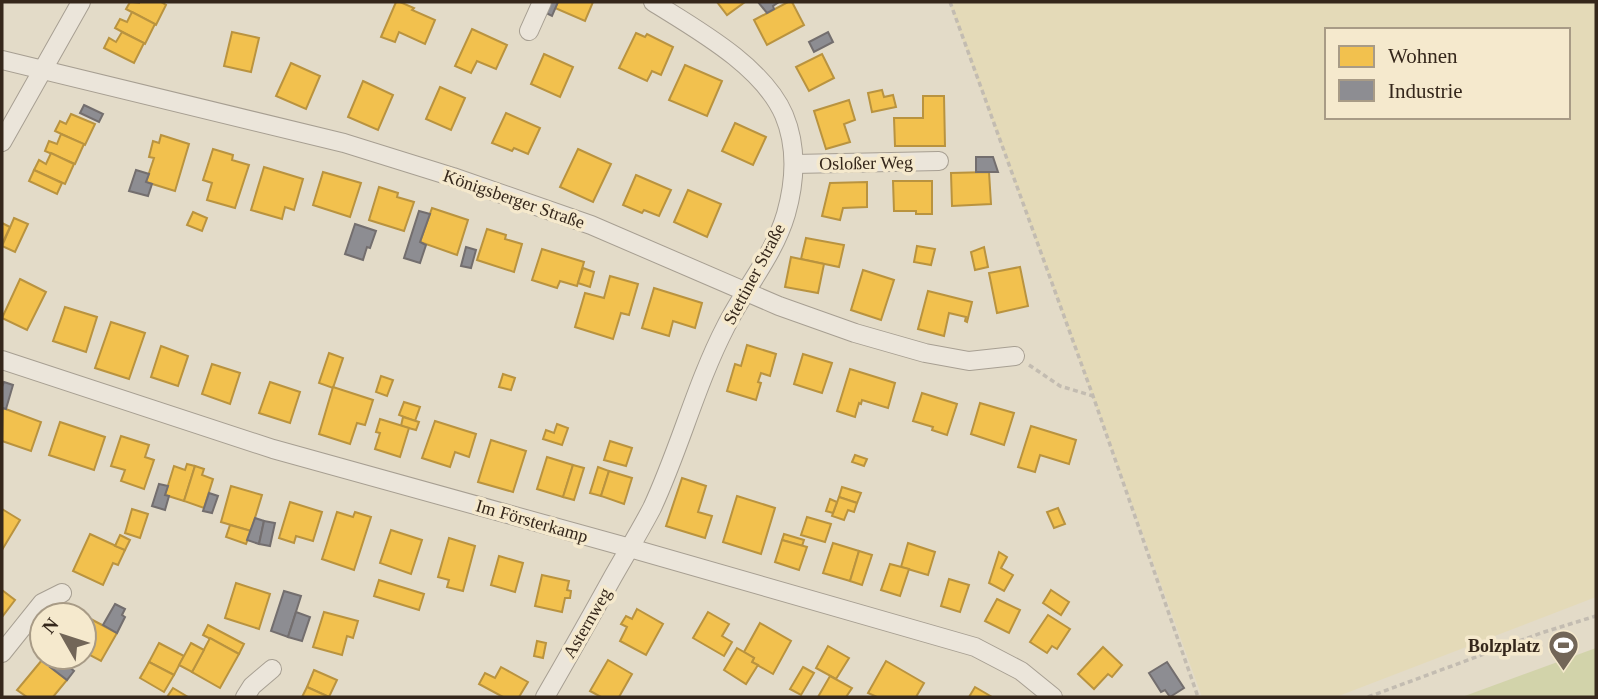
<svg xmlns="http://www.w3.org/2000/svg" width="1598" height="699" font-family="Georgia,serif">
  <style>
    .farmland { fill: #e4dab8; fill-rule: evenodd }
    .green { fill: #d2d3aa }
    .homes { fill: #f2c14e; stroke: #b9933f; stroke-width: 2 }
    .industry { fill: #8d8d92; stroke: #736e6e; stroke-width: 2 }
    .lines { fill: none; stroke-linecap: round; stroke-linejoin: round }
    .minor-casing { stroke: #a79f92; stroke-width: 20 }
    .path { stroke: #c3bcb1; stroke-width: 3.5; stroke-dasharray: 5 3.5; stroke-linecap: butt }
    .minor { stroke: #ebe5da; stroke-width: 18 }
    .labels { text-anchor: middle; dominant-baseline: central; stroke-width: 7; stroke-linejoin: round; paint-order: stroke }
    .street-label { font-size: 18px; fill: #35271b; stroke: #f5e9cd }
    .poi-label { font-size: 18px; font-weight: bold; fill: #35271b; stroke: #f5e9cd; text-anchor: end }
  </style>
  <rect width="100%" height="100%" fill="#e3dbc8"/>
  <path class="farmland" d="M949,2H1596V597L1336,697H1202ZM1327,30H1568V117H1327Z"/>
  <polygon class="green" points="1596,648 1596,697 1462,697"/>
  <g class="homes">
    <polygon points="130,2 139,3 139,2 161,2 166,5 156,25 126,9"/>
    <polygon points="396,2 400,2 414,8 412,10 435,20 425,44 399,32 395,42 381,37"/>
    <polygon points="558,2 593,2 585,21 555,8"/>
    <polygon points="717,2 745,2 727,15"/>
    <polygon points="788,2 792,2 804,25 767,45 754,20"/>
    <polygon points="132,12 155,24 145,44 115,28 120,19 127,22"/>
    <polygon points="472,29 507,45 496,69 477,61 471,73 455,66"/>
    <polygon points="122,32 144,43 134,63 104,48 109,38 116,42"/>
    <polygon points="232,32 259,38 251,72 224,66"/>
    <polygon points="636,33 645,37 647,34 673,47 661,75 652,71 647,81 619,68"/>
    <polygon points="544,54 573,67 560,97 531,84"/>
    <polygon points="822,54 834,78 809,91 796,67"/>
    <polygon points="291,63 320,76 306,109 276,96"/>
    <polygon points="685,65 722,81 707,116 669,100"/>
    <polygon points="363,81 393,95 378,130 348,117"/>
    <polygon points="440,87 465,98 451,130 426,119"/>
    <polygon points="882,90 884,97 893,95 896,107 872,112 868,93"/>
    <polygon points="923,96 944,96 945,146 895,146 894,118 923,118"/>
    <polygon points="849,100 855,120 844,124 850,142 826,149 814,111"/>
    <polygon points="506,113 540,128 528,154 514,148 512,151 492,143"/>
    <polygon points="71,114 95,124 85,145 55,131 60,121 66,124"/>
    <polygon points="735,123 766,137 753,165 722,151"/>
    <polygon points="61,134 84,144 75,164 45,151 49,141 57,144"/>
    <polygon points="161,135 189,144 175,191 146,182 154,158 149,157 153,141 159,143"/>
    <polygon points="213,149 233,155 232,160 249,165 235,208 207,200 212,183 203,180"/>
    <polygon points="578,149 611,164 593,202 560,187"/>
    <polygon points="51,153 74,164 65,184 34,170 39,160 46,164"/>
    <polygon points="264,167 303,179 294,210 285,207 282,219 251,210"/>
    <polygon points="34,170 62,183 57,194 29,181"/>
    <polygon points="323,172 361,183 350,217 313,205"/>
    <polygon points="989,172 991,204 952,206 951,173"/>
    <polygon points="636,175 671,190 659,216 644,210 642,213 623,205"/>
    <polygon points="893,181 932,181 932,214 916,214 916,211 894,211"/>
    <polygon points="867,182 867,207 843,208 840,220 822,216 830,183"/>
    <polygon points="379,187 398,193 397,197 414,202 404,231 369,220"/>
    <polygon points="688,190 721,204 707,237 674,222"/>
    <polygon points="432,208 468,220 457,255 420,242"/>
    <polygon points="193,212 207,218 202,231 187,225"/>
    <polygon points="14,218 28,224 15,252 2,246"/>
    <polygon points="2,223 10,227 2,244"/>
    <polygon points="487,229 506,235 505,239 522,244 514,272 477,260"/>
    <polygon points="806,238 844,245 839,267 801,259"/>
    <polygon points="917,246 935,249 931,265 914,262"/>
    <polygon points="984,247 988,267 975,270 971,252"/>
    <polygon points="542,249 584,262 577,286 560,281 557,288 532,280"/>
    <polygon points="791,257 824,264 818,293 785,287"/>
    <polygon points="1020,267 1028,306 997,313 989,273"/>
    <polygon points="583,268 594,272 590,287 578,283"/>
    <polygon points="863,270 894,280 881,320 851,310"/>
    <polygon points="610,276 638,284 629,315 621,313 613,339 575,327 585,293 604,298"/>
    <polygon points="20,279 46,292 27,330 2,318"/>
    <polygon points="654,288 702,303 695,328 673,321 669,336 642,328"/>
    <polygon points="928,291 972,302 967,322 965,321 966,317 949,313 944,336 918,329"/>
    <polygon points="65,307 97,317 86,352 53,341"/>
    <polygon points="111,322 145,333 129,379 95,368"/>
    <polygon points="747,345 776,354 770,376 761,373 758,382 761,383 756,400 727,391 735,364 741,366"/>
    <polygon points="161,346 188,356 178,386 151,377"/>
    <polygon points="329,353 343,358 333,388 319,383"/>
    <polygon points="803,354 832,363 822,393 794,384"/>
    <polygon points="212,364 240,373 230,404 202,394"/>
    <polygon points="850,369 895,383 888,408 862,400 861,404 859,403 855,417 837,411"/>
    <polygon points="503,374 515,378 511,390 499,387"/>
    <polygon points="381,376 393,380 387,396 376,392"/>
    <polygon points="270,382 300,392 290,423 259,413"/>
    <polygon points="333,387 373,400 365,425 357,423 350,444 319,434"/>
    <polygon points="922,393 957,404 947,435 932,430 933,427 913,421"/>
    <polygon points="404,402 420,407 415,421 399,415"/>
    <polygon points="980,403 1014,413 1004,445 971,434"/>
    <polygon points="3,408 41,422 31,451 2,441"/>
    <polygon points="403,417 419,422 416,430 401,426"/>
    <polygon points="380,419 409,428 400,457 375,449 380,433 376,432"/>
    <polygon points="435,421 476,434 469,457 455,452 450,467 422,458"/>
    <polygon points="60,422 105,437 94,470 49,455"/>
    <polygon points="557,424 568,428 562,445 543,439 546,430 554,433"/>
    <polygon points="1031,426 1076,440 1069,464 1040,455 1035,472 1018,467"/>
    <polygon points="121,436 149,445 145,457 154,460 144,489 121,481 125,470 111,466"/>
    <polygon points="491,440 526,451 513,492 478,482"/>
    <polygon points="610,441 632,448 626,466 604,460"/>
    <polygon points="855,455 867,459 864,466 852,462"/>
    <polygon points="547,457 573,465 563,497 537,489"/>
    <polygon points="187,464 195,466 184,501 165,495 174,466 185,470"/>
    <polygon points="573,465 584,468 574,500 563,497"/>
    <polygon points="195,466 204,469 202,475 213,479 204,508 184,501"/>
    <polygon points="598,467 609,471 601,496 590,493"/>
    <polygon points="609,471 632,478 624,504 601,496"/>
    <polygon points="682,478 706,486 698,512 712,516 705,538 666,526"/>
    <polygon points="231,486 262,495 251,531 221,522"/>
    <polygon points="842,487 861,493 857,503 839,497"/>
    <polygon points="737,496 775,508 761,554 723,542"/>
    <polygon points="839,497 857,503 854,512 848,510 844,520 832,516"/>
    <polygon points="830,499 837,502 833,513 826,511"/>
    <polygon points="290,502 322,512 313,541 296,536 294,543 279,538"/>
    <polygon points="1058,508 1065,524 1054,528 1047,512"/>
    <polygon points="2,509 20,520 2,550"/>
    <polygon points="132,509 148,514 140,538 125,533"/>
    <polygon points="337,512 353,517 355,512 371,517 354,570 322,559"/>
    <polygon points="807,517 831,524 825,542 801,535"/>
    <polygon points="230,525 251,531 246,544 226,537"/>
    <polygon points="391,530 422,540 411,574 380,563"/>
    <polygon points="90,534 125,550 118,565 113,563 103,585 73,571"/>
    <polygon points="784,534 804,540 802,546 782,540"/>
    <polygon points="120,535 130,540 125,550 115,546"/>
    <polygon points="449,538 475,546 463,591 447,587 449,580 438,577"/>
    <polygon points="782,540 807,547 799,570 775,562"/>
    <polygon points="833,543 859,551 850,581 823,573"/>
    <polygon points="908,543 935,552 928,575 901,567"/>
    <polygon points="859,551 872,555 862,585 850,581"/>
    <polygon points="999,552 1007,557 1001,568 1013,575 1004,591 989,583"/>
    <polygon points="499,556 523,563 515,592 491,585"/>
    <polygon points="890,564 909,569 900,596 881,590"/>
    <polygon points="542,575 569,581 567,590 571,591 570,598 565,598 562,612 535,606"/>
    <polygon points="949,579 969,585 960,612 941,606"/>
    <polygon points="379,580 424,594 419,610 374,596"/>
    <polygon points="236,583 270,594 259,629 225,618"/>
    <polygon points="2,590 15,600 2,617"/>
    <polygon points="1051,590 1069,602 1061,615 1043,603"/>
    <polygon points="997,599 1020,610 1009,633 985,621"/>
    <polygon points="637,609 663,624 646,655 620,641 627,627 621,624 626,616 632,619"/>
    <polygon points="324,612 358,621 353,638 347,636 342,655 313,647"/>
    <polygon points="708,612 729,624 722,636 732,642 724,656 693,638"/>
    <polygon points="1048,615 1070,629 1057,649 1052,646 1047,653 1030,642"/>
    <polygon points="87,617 117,633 101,661 84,652 84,623"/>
    <polygon points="760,623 791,641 773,674 752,662 754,658 744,652"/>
    <polygon points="208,625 244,644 239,654 203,635"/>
    <polygon points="210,638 239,654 220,688 192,672"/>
    <polygon points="537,641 546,643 543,658 534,656"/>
    <polygon points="159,643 184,656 174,675 149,662"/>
    <polygon points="191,643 204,650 192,672 179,665"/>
    <polygon points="828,646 849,658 836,679 816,668"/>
    <polygon points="1103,647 1122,665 1112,677 1108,674 1094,689 1078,674"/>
    <polygon points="737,648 754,658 752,662 758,665 746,684 724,670"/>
    <polygon points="42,660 67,680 53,697 27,697 17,690"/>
    <polygon points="608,660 632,674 619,697 601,697 590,691"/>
    <polygon points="886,661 924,683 916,697 877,697 868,693"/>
    <polygon points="149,662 174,675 164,692 140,678"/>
    <polygon points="501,667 528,682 519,697 503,697 479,684 485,673 495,678"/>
    <polygon points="803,667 814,673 801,695 790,689"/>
    <polygon points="314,670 337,680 329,697 307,687"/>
    <polygon points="830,676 852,688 846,697 818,697"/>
    <polygon points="307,687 329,697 302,697"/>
    <polygon points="975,687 992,697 969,697"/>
    <polygon points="173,688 188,697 167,697"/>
  </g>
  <g class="industry">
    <polygon points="548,2 558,2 552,16 544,12"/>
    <polygon points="758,2 779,2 773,6 774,9 767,13"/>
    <polygon points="828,32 833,42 814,52 809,42"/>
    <polygon points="84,105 103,114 99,122 80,113"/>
    <polygon points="976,157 993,157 998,172 976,172"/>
    <polygon points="136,170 149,174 146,182 152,184 148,196 129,191"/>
    <polygon points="419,211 430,214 420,242 426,245 420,263 404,258"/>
    <polygon points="355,224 376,231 370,248 367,247 363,260 345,254"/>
    <polygon points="466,247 476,250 471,268 461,266"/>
    <polygon points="4,382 13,385 6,409 3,408 2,410 2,387"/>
    <polygon points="159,484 168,486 165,495 169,496 165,510 152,506"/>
    <polygon points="209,493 218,496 212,513 203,511"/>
    <polygon points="255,518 264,521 259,544 247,540"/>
    <polygon points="264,521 275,523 270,546 259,544"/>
    <polygon points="284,591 301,596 288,637 271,631"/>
    <polygon points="115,604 125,609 122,615 125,617 117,633 103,625"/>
    <polygon points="296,612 310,617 302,641 288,637"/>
    <polygon points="57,657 74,671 67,680 50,667"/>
    <polygon points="1167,662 1184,688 1170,697 1165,690 1161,692 1149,673"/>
  </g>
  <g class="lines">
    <defs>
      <g id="minor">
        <polyline points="529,31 542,2"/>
        <polyline points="2,60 344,143 453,177 591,225 779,306 855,333 925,353 969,361 1015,356"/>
        <polyline points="2,142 81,2"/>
        <polyline points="794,164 939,161"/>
        <polyline points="2,360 273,449 630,548 975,647 1021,671 1053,697"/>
        <polyline points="2,653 42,603 62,593"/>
        <polyline points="245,697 252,686 272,669"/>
        <path d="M545,697C567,659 589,620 610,582C624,557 639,533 652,508C680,448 696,384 726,326C745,288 774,255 786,214C795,182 797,146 784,115C763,66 696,29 653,2"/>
      </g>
    </defs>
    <use href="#minor" class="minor-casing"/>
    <g class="path">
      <polyline points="950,2 1093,396 1198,697"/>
      <polyline points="1029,365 1060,386 1093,396"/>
      <polyline points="1368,697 1541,633 1596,616"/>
    </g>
    <use href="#minor" class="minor"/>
  </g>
  <defs>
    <symbol id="stadium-pin" viewBox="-11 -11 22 30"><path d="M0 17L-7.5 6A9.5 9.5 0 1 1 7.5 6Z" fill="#726658" stroke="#f5e9cd"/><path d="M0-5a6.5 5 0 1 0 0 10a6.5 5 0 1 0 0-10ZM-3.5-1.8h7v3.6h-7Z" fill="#fff"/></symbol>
  </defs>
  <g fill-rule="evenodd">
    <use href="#stadium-pin" x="1546" y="628" width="35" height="47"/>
  </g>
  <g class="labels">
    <g class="street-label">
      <text transform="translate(866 163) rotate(-1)">Osloßer Weg</text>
      <text transform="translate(514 199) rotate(19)">Königsberger Straße</text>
      <text transform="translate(754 274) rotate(-62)">Stettiner Straße</text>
      <text transform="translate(532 521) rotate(16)">Im Försterkamp</text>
      <text transform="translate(587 623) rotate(-60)">Asternweg</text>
    </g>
    <g class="poi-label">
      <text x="1540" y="646">Bolzplatz</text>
    </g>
  </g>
  <rect width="1598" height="699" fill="none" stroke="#35271b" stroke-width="7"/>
  <rect x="1325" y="28" width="245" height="91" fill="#f5e9cd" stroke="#a89b86" stroke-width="2"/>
  <rect x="1339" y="46" width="35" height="21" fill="#f2c14e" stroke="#a89b86" stroke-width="2"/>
  <text x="1388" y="63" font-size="21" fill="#35271b">Wohnen</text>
  <rect x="1339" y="80" width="35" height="21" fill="#8d8d92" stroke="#a89b86" stroke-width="2"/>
  <text x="1388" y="98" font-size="21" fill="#35271b">Industrie</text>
  <g transform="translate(63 636) rotate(309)"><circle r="33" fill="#f5e9cd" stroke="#a89b86" stroke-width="2"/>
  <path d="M0-5L12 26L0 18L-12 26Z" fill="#726658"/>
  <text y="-10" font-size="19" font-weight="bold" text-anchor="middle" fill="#35271b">N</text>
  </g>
</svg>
